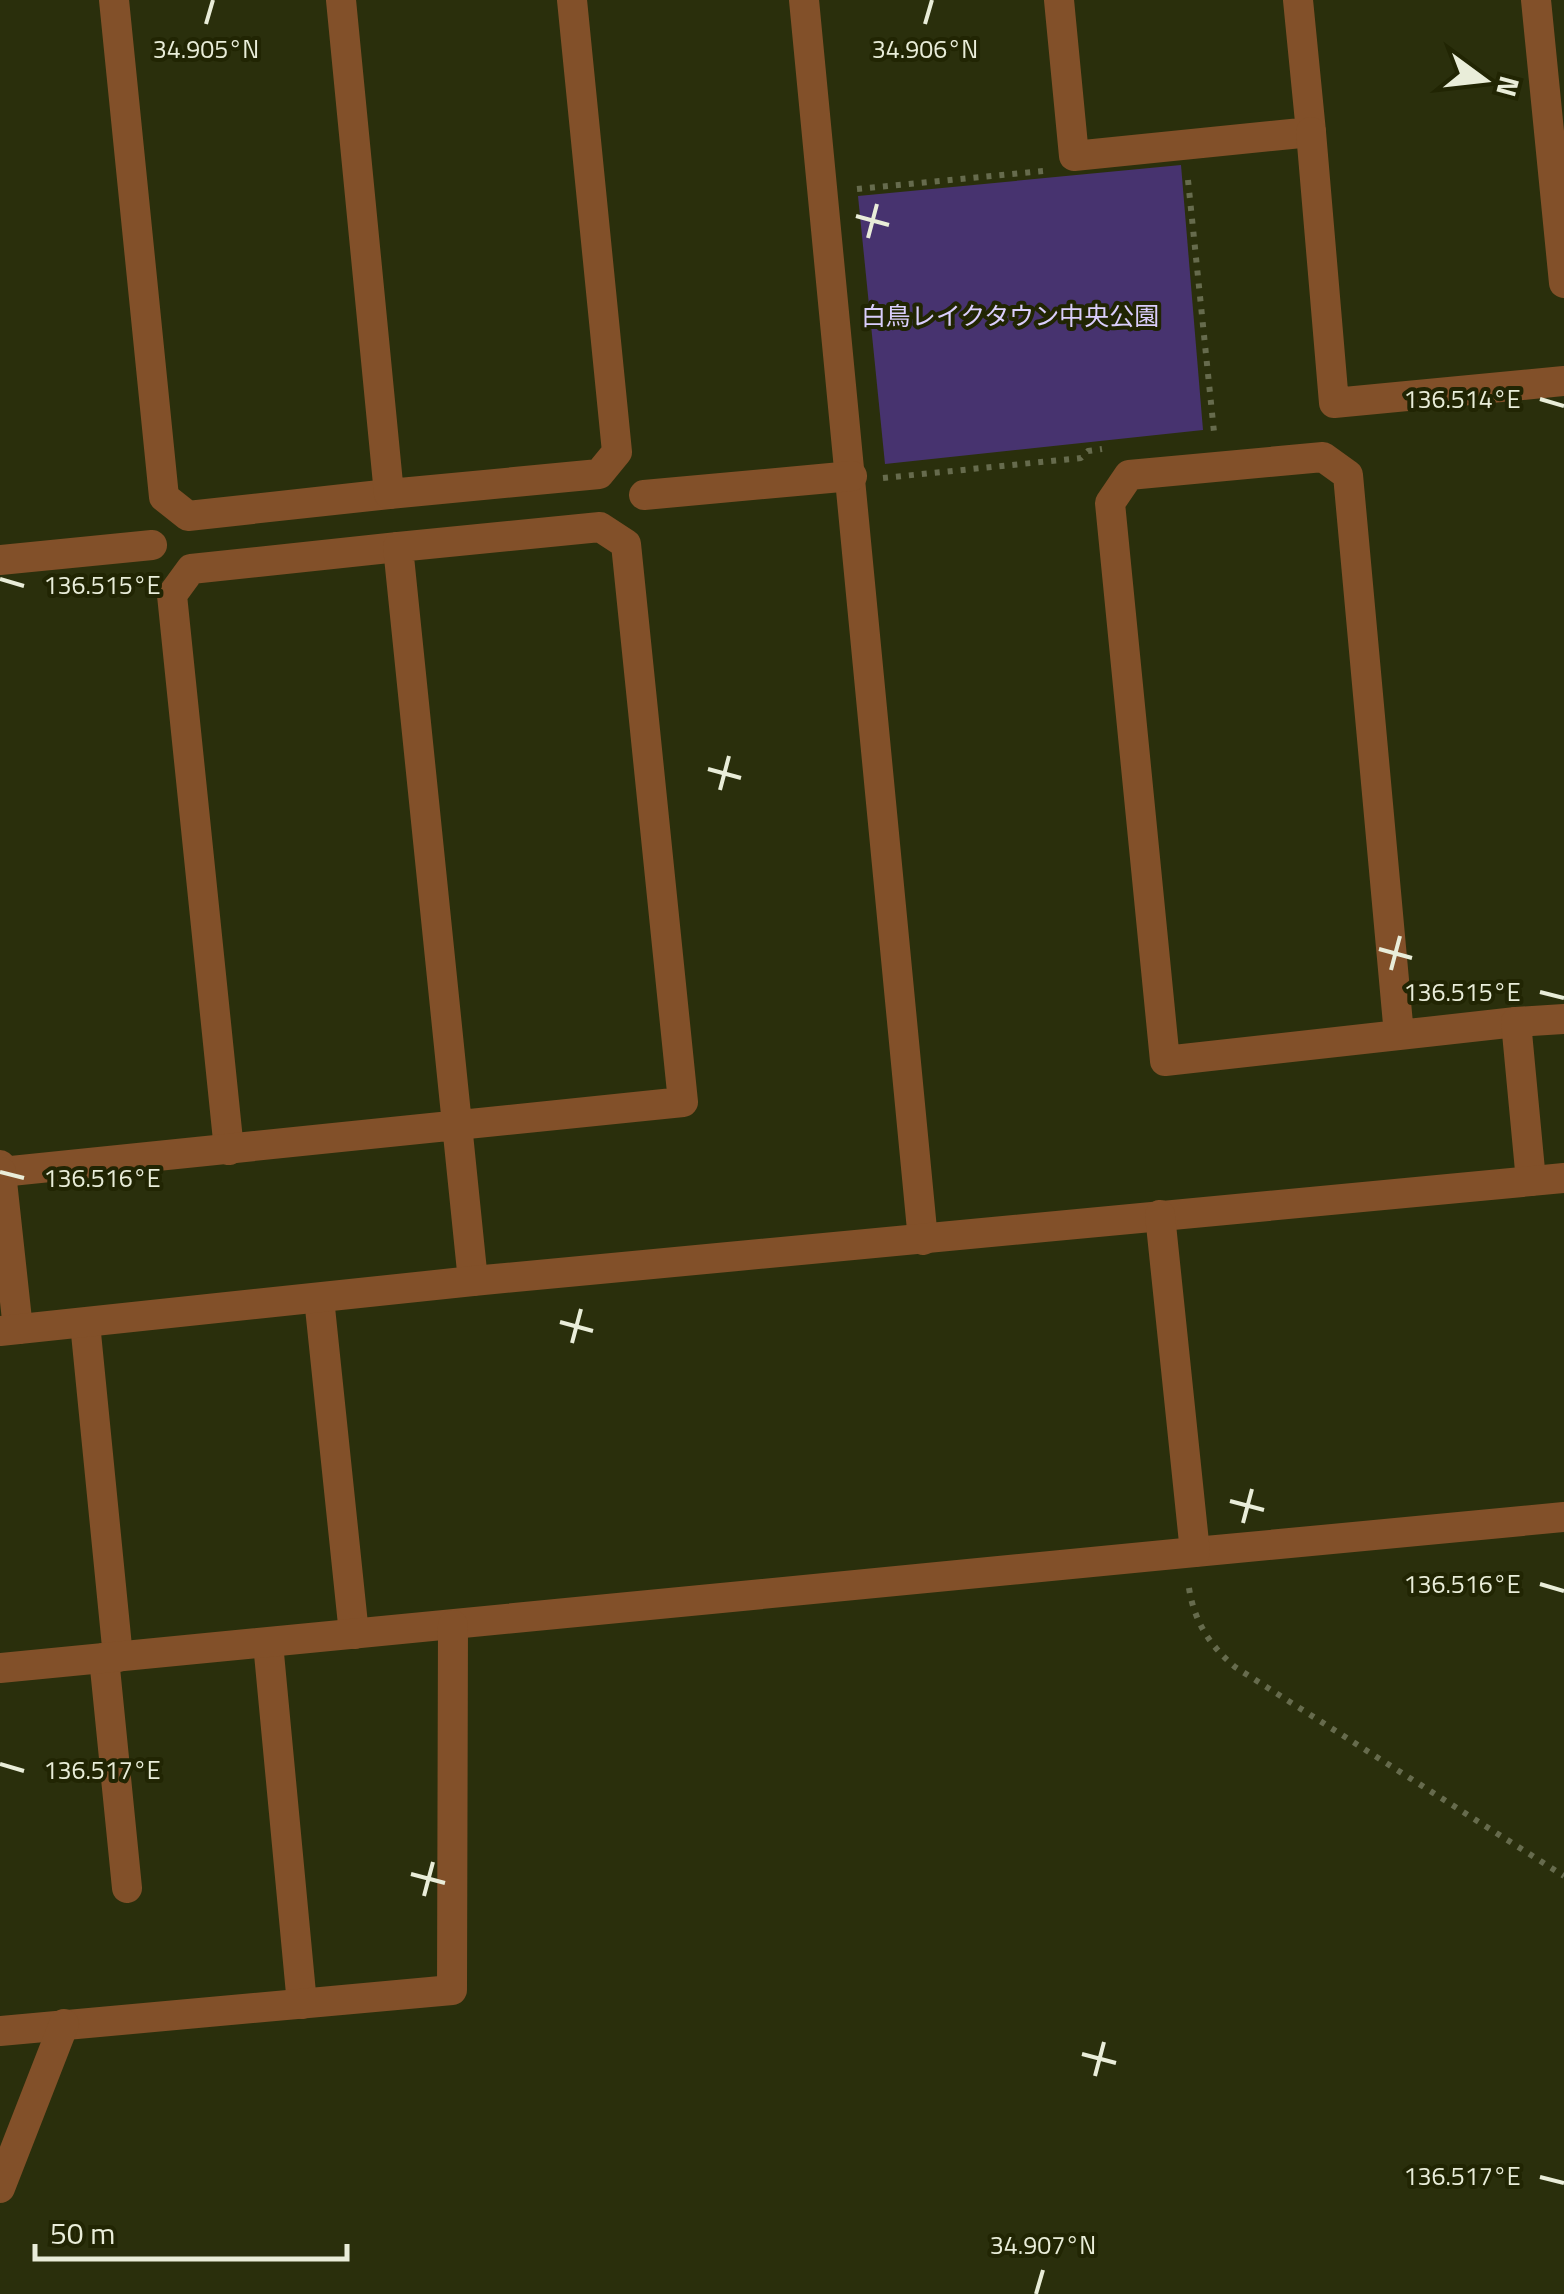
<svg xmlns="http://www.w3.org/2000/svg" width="1564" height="2294" font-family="'Titillium Web','Noto Sans JP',sans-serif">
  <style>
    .green { fill: #47336f }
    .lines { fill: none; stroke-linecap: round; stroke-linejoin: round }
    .path { stroke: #666b4d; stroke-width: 6; stroke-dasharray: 5 8; stroke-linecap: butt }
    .minor { stroke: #825029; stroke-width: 30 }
    .ticks { fill: none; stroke: #e9edd9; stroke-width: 4 }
    .labels { text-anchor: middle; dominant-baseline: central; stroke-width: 8; stroke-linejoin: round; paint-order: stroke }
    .park-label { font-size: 25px; fill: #dacefc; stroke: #212503 }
    .ticks-label { font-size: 25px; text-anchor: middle; fill: #e9edd9; stroke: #212503; stroke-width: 8; stroke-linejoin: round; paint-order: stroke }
  </style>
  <rect width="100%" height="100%" fill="#2a2f0c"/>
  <polygon class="green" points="1181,165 1203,430 885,464 858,196"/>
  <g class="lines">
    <g class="path">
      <polyline points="1188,180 1214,432"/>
      <polyline points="857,189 1043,171"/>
      <polyline points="883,478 1081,458 1088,451 1102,449"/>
      <path d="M1189,1588C1194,1621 1210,1646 1235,1667L1564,1876"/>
    </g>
    <g class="minor">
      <polyline points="114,0 164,497 188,516 389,494"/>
      <polyline points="341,0 389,494 599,474 617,452 572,0"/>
      <polyline points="804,0 923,1240"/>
      <polyline points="1059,0 1074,156 1311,132 1298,0"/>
      <polyline points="1536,0 1564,283"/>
      <polyline points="1311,132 1334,403 1564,381"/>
      <polyline points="644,495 852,476"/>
      <polyline points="0,560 152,545"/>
      <polyline points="1399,1035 1165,1061 1110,503 1129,475 1323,457 1348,475 1399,1035 1516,1022"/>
      <polyline points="229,1150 172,595 191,569 398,547"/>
      <polyline points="0,1165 1,1172 683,1102 626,544 600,527 398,547 473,1281"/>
      <polyline points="1,1172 18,1329"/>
      <polyline points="1531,1181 1516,1022 1564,1019"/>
      <polyline points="319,1298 354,1634"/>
      <polyline points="85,1323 118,1657"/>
      <polyline points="0,1331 473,1281 1564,1178"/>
      <polyline points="1195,1552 1564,1517"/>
      <polyline points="268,1643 302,2004"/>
      <polyline points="104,1658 127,1888"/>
      <polyline points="0,1668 1195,1552 1160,1215"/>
      <polyline points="0,2031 452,1990 453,1625"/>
      <polyline points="0,2188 64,2024"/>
    </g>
  </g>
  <path class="ticks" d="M206,24L213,0M925,24L932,0M856,216L889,225M868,238L877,204M1540,399L1564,406M0,579L24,586M708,769L741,778M720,790L729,756M1379,949L1412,958M1391,970L1400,936M1540,992L1564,998M0,1172L24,1178M560,1322L593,1331M572,1343L581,1309M1230,1501L1264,1510M1243,1523L1252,1489M1540,1584L1564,1591M0,1764L24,1771M411,1874L445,1883M424,1896L433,1862M1082,2054L1116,2063M1095,2076L1104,2042M1540,2177L1564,2183M1036,2294L1043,2270"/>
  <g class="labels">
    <g class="park-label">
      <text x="1010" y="316">白鳥レイクタウン中央公園</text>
    </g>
  </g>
  <g class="ticks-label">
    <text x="206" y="58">34.905°N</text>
    <text x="925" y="58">34.906°N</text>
    <text x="1462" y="408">136.514°E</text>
    <text x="102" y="594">136.515°E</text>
    <text x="1462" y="1001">136.515°E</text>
    <text x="102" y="1187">136.516°E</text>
    <text x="1462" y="1593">136.516°E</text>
    <text x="102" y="1779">136.517°E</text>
    <text x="1462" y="2185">136.517°E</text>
    <text x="1043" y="2254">34.907°N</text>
  </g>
  <g transform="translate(1484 80) rotate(105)" stroke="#212503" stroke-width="8" paint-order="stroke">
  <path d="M0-8L18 38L0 25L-18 38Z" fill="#e9edd9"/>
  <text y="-15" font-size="28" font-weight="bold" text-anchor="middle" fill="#e9edd9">N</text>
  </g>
  <path d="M35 2244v15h312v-15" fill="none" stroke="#e9edd9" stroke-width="5"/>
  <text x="50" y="2244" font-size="30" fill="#e9edd9" stroke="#212503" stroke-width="8" paint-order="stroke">50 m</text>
</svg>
